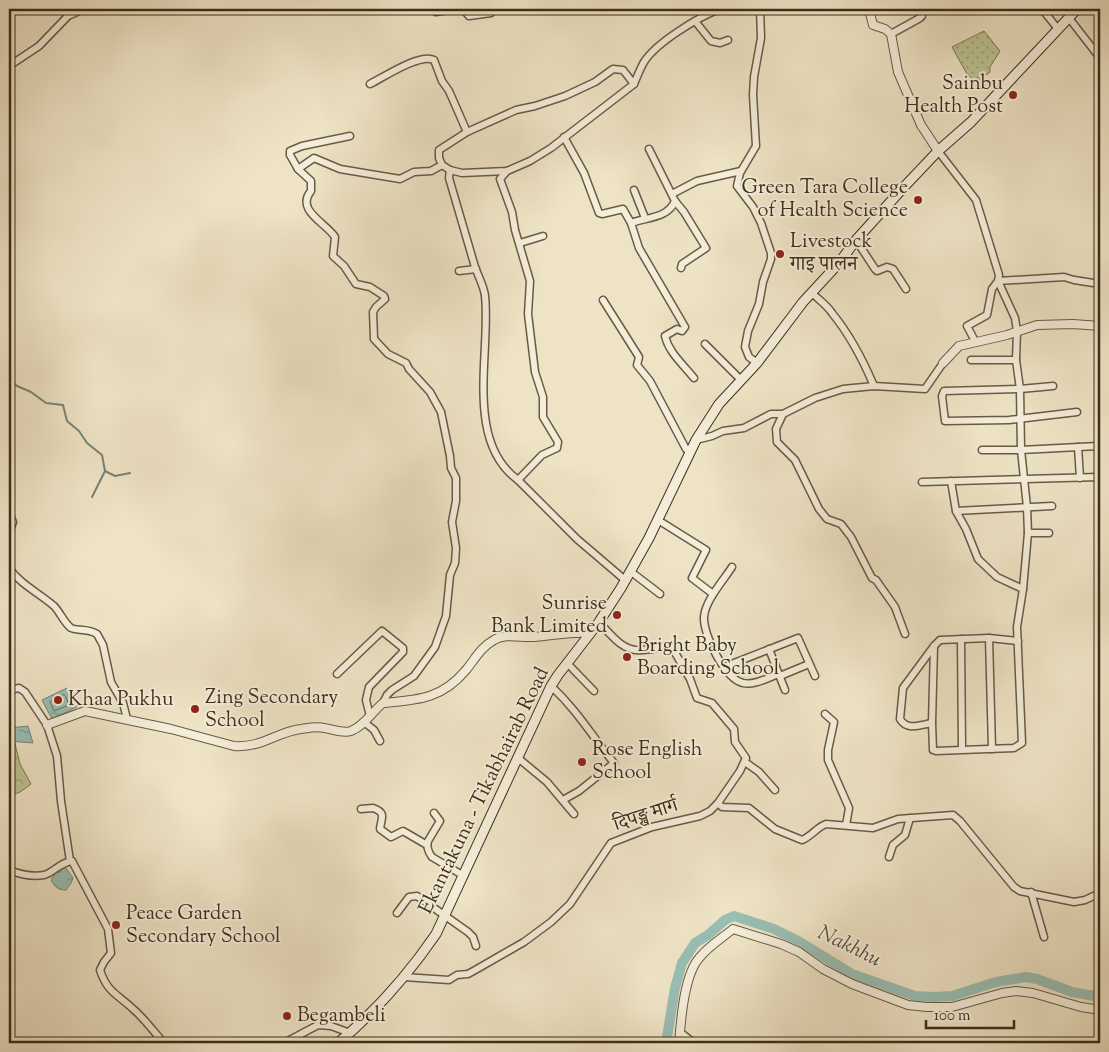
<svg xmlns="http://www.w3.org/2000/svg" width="1109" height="1052" font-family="'Sorts Mill Goudy','Noto Serif Devanagari',serif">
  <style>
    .forest { fill: url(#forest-crowns); stroke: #7c7856 }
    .park { fill: url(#park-dots); stroke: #7c7856 }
    .water { fill: url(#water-ripples); stroke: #748476 }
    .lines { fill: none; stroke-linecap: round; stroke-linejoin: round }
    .shore { stroke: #6a7667; stroke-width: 1 }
    .stream { stroke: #748476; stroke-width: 2 }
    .river { stroke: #99beb3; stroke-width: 10 }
    .minor-casing { stroke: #685b46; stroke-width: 9 }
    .tertiary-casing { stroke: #685b46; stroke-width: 10 }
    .secondary-casing { stroke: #3c2e1b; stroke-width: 11 }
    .minor { stroke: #f4edd9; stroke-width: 6 }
    .tertiary { stroke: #f4edd9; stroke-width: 8 }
    .secondary { stroke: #f4edd9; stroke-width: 9 }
    .poi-dot { fill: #8f2418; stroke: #f4edd9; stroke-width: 2 }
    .labels { text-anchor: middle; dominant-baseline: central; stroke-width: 4; stroke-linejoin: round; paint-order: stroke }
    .poi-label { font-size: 20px; fill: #3c2e1b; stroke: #f4edd9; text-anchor: start }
    .street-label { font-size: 20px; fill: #3c2e1b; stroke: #f4edd9 }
    .water-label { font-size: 21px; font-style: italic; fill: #535241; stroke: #f4edd9 }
  </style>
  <defs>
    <pattern id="forest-crowns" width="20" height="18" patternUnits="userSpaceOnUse" patternTransform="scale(1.25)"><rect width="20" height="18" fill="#bcc392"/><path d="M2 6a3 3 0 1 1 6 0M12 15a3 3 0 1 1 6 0" fill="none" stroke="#9a9f76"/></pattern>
    <pattern id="park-dots" width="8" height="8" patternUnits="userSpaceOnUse" patternTransform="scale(1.25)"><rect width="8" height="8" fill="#bcc392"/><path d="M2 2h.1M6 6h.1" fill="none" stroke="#9a9f76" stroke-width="1.8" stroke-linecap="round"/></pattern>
    <pattern id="water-ripples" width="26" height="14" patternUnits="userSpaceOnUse" patternTransform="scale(1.25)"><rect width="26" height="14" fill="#99beb3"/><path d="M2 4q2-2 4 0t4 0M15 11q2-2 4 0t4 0" fill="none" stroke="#7e9b91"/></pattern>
  </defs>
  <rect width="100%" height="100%" fill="#eee3c5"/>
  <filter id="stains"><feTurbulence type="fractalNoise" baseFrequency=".004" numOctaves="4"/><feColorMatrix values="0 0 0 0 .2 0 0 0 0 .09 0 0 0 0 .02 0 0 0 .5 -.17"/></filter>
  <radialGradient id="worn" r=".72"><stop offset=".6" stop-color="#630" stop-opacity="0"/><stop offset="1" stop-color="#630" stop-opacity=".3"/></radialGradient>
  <polygon class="forest" points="9,736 13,736 20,764 31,784 20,792 9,796"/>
  <polygon class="park" points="984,31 1000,51 990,67 990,72 976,82 967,74 952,47"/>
  <g class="water">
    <polygon points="67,688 77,707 52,719 42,700"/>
    <polygon points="28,726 33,743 9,741 9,728"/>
    <path d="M65,867L73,878L71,883L66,890C58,890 55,887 51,880L56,872Z"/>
  </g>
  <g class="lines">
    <polygon class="shore" points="64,695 66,697 69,705 54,711 50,702"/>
    <g class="stream">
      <polyline points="9,378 17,386 31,392 46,403 63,405 67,421 79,431 87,443 102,455 105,471 92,497"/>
      <polyline points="105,471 115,476 130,473"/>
    </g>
    <polyline class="river" points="666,1043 675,988 682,963 695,943 708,935 725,920 734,916 774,929 800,942 852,974 915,996 934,997 952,996 996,982 1026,977 1037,979 1072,992 1100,997"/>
    <defs>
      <g id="minor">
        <polyline points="433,9 436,12 453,9"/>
        <polyline points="463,9 469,16 491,13"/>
        <polyline points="1042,9 1058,29"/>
        <polyline points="1069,18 1100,58"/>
        <polyline points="695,21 711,41 720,43 728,40"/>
        <polyline points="891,34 920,18 922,16 920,9"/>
        <polyline points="9,66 39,46 68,16 84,9"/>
        <path d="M370,84C384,77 420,53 434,60L442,81L449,91L467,132"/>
        <path d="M350,136L302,146L290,151V155L298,169L311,181V191C295,210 326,223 335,237L333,256L344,266L356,284L370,287L384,296L385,299L376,307L373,312L374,339L388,354L406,363L409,369L430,392L441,412L450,456L451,468L456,478V501L452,522L456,548L455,563L450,575L446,616L435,647L414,676L392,690L387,695L383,703"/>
        <polyline points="564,137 584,173 599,213 602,214 623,209 631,223"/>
        <path d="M649,149L675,201C668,218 648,217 631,223L639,248L685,327L682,331L677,329L665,336C669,353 683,364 694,378"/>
        <polyline points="938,151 976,200 999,275 998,281 992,289 987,315 967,326 975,341"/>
        <path d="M442,165L439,158V150L467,132L516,110L535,106L565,96L595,82L613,69L623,70L634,84C637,77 640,69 644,62C656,43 698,17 720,9"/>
        <polyline points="298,169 314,158 340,169 400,179 414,172 431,171 442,165 450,170 462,173 507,171 530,161 551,148 634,84"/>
        <path d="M450,170L449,178C458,208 466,237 475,267C478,276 484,286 485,296C491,352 464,441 518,480L577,539L625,580"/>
        <polyline points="507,171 500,179 512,212 515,230 530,281 528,314 535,372 543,397 543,417 558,442 557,448 542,455 518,480"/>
        <polyline points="634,190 645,218"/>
        <polyline points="672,194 697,181 741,171"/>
        <polyline points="675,201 684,212 706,248 682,264 681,268"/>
        <polyline points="856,240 875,269 877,271 887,267 893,269 906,289"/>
        <polyline points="520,243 543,236"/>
        <polyline points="459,271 476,269"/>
        <path d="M812,293C819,300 827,305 832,313C850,335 863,360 874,386"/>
        <polyline points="603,300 639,357 637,365 650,381 686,449 689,452"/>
        <polyline points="705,344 741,380"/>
        <polyline points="971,360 1016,360"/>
        <polyline points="757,363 749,357 745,347 748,331 759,304 763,282 771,259 771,253 761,223 753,207 737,186 740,173 756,146 753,95 754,77 761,38 760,9"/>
        <polyline points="1053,386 1020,389 944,391 942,396 945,421 1009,420 1077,412"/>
        <polyline points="783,414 776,429 777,442 795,460 819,509 827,519 841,524 851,537 872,578 876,580 895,607 905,634"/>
        <polyline points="696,440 712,436 723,431 744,428 771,414 783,414 815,398 843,389 874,386 925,389 943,363"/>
        <polyline points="1078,447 1080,478"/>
        <polyline points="982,450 1021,450 1098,446"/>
        <polyline points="951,481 956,511 966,529 978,559 997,577 1023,589"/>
        <polyline points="922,482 1099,477"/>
        <polyline points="956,511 1052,506"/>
        <polyline points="9,513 13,522 9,533"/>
        <polyline points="658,520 706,550 692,578 713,594"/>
        <polyline points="1028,533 1049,533"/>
        <path d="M732,567C723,581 705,601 704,617C703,635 725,679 743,683C754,686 769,677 779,674"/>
        <path d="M9,568C20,584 39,593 54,606C60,612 64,623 71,628C76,631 88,628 97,634L103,645L111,682L123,703L127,719"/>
        <polyline points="630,571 660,594"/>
        <path d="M599,622C610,634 623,652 641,650C650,650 659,647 669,646L673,649L690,679L697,698L712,703L734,729L735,742L746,758L740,771L718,803"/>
        <polyline points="989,638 992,749"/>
        <polyline points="961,639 962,749"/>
        <polyline points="934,646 932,723 933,750 936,751 1014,748 1022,743 1017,627 1023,589 1028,533 1027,507 1021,450 1020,389 1016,360 1017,331 1015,318 998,281 1064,277 1074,280 1100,284"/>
        <polyline points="769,649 785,690"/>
        <polyline points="567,663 594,691"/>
        <polyline points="724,667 798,638 815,676"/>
        <polyline points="337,674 382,631 403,648 403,652 369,687 366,700 370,716"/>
        <polyline points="780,676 809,664"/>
        <path d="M551,686C577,710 592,736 614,763L579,791L563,800"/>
        <path d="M9,690L19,688L25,692L47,725L57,756L61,801L70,861H72L108,929L111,953L104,962L100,970C107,992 117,994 132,1008C144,1018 154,1032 164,1043"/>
        <polyline points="825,714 834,722 828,750 828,760 849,808 846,825"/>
        <polyline points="364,722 374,730 380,741"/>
        <path d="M932,723C920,725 907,731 900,719L903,688L934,646L940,640L989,638L1018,641"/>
        <polyline points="518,758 547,782 574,814"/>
        <polyline points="745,762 759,772 775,790"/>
        <path d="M361,809L373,808C387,813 381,818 380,829L391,837L403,831L427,845"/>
        <path d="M434,813L440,821L428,841C426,847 429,853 432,857L464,876"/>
        <polyline points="889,857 893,845 905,835 910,818"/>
        <path d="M9,870C19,874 33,877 44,875C53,873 59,863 72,861"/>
        <polyline points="1031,892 1044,937"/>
        <polyline points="397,913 409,897 417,896 468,932 473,937 476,946"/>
        <path d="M404,977L449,980L457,975L468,974L477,969L524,942L551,922L570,904L611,843L652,827L700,816L710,811L718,803L722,807L749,808L775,829L802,840C812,836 817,827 826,824L873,828L898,819L953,815L960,821L1014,887L1020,891L1074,902L1085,900L1100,893"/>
        <polyline points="680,1032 694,1043"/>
        <polyline points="284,1043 318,1025 331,1026 350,1033"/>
      </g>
      <g id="tertiary">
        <polyline points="869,9 873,25 885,29 891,34 898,72 921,125 938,151"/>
        <polyline points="943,363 959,346 1007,335 1037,325 1073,324 1100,326"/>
        <path d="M47,725L85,711L171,729L234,746C263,748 276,732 301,729C308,728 317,726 324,728C333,729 342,734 351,731C364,726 372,712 383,703C418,700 442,699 466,670C475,659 481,647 494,640C506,633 520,638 533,637C553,636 569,631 590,633"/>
        <path d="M679,1043C681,1020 684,974 700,957C709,946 722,938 733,929L781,944L799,952L823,969L852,984L908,1005L927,1007H952L1002,993L1016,991L1033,993L1081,1007L1100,1010"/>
      </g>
      <path id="secondary" d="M338,1043C376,1011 408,975 436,934L551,686L558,675L599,622L621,588L649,538L696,440L719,404L757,363L803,302L839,263L856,240L903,188L938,151L971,122L1077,9"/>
    </defs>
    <use href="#minor" class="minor-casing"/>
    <use href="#tertiary" class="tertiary-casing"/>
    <use href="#secondary" class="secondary-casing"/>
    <use href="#minor" class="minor"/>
    <use href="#tertiary" class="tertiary"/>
    <use href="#secondary" class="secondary"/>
  </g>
  <g class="poi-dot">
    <circle cx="1013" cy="95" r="5"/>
    <circle cx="918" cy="200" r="5"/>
    <circle cx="780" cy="254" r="5"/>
    <circle cx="617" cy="615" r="5"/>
    <circle cx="627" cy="657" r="5"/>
    <circle cx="58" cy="700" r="5"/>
    <circle cx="195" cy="709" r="5"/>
    <circle cx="582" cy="762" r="5"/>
    <circle cx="116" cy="925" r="5"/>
    <circle cx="287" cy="1016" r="5"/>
  </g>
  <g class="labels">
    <g class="poi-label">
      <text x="1003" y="84" text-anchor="end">Sainbu<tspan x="1003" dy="23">Health Post</tspan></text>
      <text x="908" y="188" text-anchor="end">Green Tara College<tspan x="908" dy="23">of Health Science</tspan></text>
      <text x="790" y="242">Livestock<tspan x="790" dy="23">गाइ पालन</tspan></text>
      <text x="607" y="604" text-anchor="end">Sunrise<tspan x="607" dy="23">Bank Limited</tspan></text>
      <text x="637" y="646">Bright Baby<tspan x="637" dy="23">Boarding School</tspan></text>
      <text x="205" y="698">Zing Secondary<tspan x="205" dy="23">School</tspan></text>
      <text x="68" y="700">Khaa Pukhu</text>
      <text x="592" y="750">Rose English<tspan x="592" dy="23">School</tspan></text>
      <text x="126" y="914">Peace Garden<tspan x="126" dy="23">Secondary School</tspan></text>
      <text x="297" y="1016">Begambeli</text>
    </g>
    <g class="street-label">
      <text transform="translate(485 791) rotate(-64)">Ekantakuna - Tikabhairab Road</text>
      <text transform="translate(646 816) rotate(-18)">दिपङ्ख मार्ग</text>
    </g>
    <g class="water-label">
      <text transform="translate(849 947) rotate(26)">Nakhhu</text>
    </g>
  </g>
  <rect width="1109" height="1052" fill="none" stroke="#eee3c5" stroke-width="30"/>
  <rect x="10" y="10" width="1089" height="1032" fill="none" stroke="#3c2e1b" stroke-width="2.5"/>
  <rect x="15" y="15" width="1079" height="1022" fill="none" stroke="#3c2e1b"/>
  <path d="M926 1020v8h88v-8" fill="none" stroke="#3c2e1b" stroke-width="2.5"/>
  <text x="934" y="1020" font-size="15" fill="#3c2e1b" stroke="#f4edd9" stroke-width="4" paint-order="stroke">100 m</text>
  <rect width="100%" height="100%" filter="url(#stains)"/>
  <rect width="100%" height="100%" fill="url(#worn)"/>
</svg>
